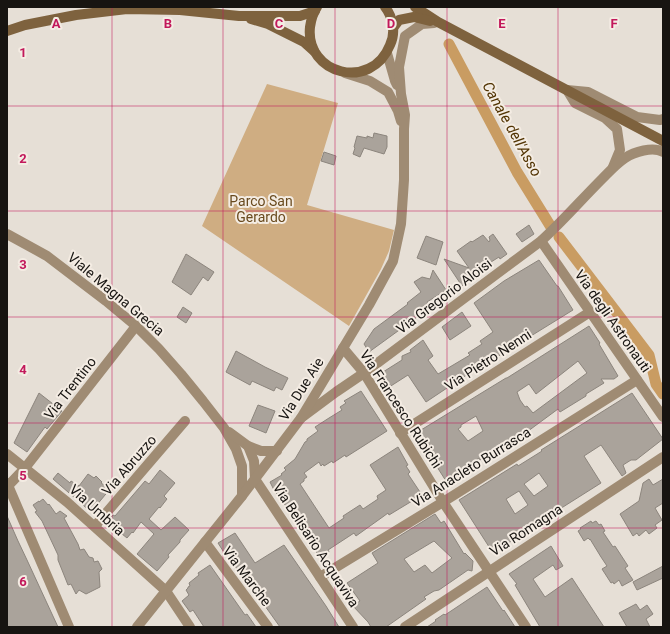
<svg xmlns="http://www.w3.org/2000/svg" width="670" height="634" font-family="Roboto,sans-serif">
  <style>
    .green { fill: #cfad82 }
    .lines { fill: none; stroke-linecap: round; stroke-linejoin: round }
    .canal { stroke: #c99c62; stroke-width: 11 }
    .building { fill: #aaa39b; stroke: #8c857d; fill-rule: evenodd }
    .minor { stroke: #9f8b73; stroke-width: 10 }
    .tertiary { stroke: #9f8b73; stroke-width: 10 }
    .secondary { stroke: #7e623e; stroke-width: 10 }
    .grid { fill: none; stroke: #c2185b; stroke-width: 1; stroke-opacity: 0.55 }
    .labels { text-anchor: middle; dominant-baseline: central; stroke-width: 4; stroke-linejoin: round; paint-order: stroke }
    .park-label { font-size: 14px; fill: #694a1e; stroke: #f4ece3 }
    .street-label { font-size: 14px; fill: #171411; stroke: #f4ece3 }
    .water-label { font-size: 15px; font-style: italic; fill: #513302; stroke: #f4ece3 }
    .grid-label { font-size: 13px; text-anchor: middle; font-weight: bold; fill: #c2185b; stroke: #f4ece3; stroke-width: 4; stroke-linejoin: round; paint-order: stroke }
  </style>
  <rect width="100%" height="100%" fill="#e6dfd6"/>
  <polygon class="green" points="267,84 338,103 307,205 394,230 389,251 381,269 349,326 202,226"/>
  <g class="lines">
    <g class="canal">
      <polyline points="449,44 517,172 551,227"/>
      <polyline points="559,237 649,355 656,384 663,394"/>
    </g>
  </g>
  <g class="building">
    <polygon points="374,133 387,136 387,147 384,154 364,148 360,157 353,154 355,148 354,147 357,136 367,138 367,136 373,138"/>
    <polygon points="324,152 336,156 334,165 321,161"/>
    <polygon points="529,225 534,234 522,242 516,234"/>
    <polygon points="493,234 507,254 500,259 499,257 483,267 484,268 472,277 472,279 462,286 444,259 469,268 457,251 471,241 472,242 483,235 489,242 490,240 489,237"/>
    <polygon points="426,236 443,242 436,265 417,258"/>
    <polygon points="186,254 214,272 208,281 203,277 191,295 172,282"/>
    <polygon points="539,260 557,286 558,286 573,310 492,360 490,357 470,370 471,372 426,402 408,375 383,391 379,385 384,382 381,378 386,375 383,372 402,360 402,356 411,352 410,350 423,340 433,356 428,360 438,374 470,355 468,353 482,344 480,341 493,332 474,303 504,281"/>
    <polygon points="433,270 446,290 427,302 431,307 369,352 364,344 374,329 408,304 407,303 421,292 414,282 422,277 430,279"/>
    <polygon points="183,307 192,313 186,323 177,317"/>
    <polygon points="462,312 471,326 450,340 442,327"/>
    <path d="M589,326L600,343L599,344L618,376L614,379H601L604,383L586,394V396L560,412L558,409L520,437L518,435L480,460L479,458L446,481L425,448H424L417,436L423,432L421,430L506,378H507ZM578,361L587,373L533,413L527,406L525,407L520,400L517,392L529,384L536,394ZM476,416L483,431L468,441L458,429L461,427V425Z"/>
    <polygon points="236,351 265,367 288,378 282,390 276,387 274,391 252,381 250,385 226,372"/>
    <polygon points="361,391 387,431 346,457 345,455 333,463 332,461 324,466 323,464 321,466 319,462 304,473 307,477 304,479 304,481 300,484 329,528 344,518 343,516 360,505 363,509 378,499 377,496 386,490 370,465 398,447 408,465 406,466 410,472 408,474 422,495 389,515 388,513 384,516 356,536 354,533 328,550 329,552 320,558 292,512 291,513 274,490 270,482 282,475 281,474 286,470 284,468 295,459 305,442 307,441 307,439 318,431 315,427 329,418 342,410 340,407 346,403 344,401"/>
    <polygon points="39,393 62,411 47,429 45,427 27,452 14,443"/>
    <path d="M632,393L663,439L636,460H631L623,465L626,473L622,476L601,445L584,456L601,483L544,519V520L493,553L459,500L517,464L518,466L542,451L541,450ZM539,473L548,486L534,496L524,484ZM519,491L528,505L515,514L506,499Z"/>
    <polygon points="258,405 275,411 266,433 249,426"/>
    <polygon points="160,470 175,483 164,496 167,499 160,508 159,507 149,519 161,530 175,517 189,530 180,540 180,542 168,555 169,557 157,571 137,554 154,534 141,522 133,533 132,532 127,538 117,530 117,531 107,522 113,515 115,516 145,481 149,484"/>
    <polygon points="58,473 70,483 71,481 79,486 88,474 94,478 96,476 102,482 101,483 110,489 91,512 53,479"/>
    <polygon points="649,479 653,485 663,479 663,503 655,508 662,520 655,525 657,528 649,534 646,530 639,536 637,533 633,536 620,514 639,501 643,483"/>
    <polygon points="43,499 48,505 49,504 56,514 60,511 67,516 64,518 78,544 80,550 84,549 89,557 93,558 94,562 98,561 102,569 99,572 100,587 86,594 79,590 76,594 71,584 68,585 58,560 58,555 42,521 35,512 37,511 33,505 39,501 39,502"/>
    <path d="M435,514L441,523L444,521L464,554L465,553L473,561L472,571L468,570L439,590L434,591L424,597L426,599L386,627H371L368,622L353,606L360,601L347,583L378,563L372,553ZM434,541L452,558L432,573L425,565L414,572L404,559Z"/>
    <polygon points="7,516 18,541 27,560 58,627 7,627"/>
    <polygon points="591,521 592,523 596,521 599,525 601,524 605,531 603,532 613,547 615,546 628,566 625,568 633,580 622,586 619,580 614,584 613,582 611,583 602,569 607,566 601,557 590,539 590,540 588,538 584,541 578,531 581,529 580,528"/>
    <polygon points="235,533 255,563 284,545 326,606 339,627 280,627 238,568 237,569 227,553 225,554 218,543"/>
    <polygon points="551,546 563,566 556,570 553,565 533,579 545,597 572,578 604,627 540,627 515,585 517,584 509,574"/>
    <polygon points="210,565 245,615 247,614 256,627 204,627 193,610 190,612 182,601 189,595 186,590 188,588 188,587 190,586 189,583 199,575 198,573"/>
    <polygon points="663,566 663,578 637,590 633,582"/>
    <polygon points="487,587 503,611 504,610 515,627 427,627 436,621 435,620 444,614 445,615"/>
    <polygon points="636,604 640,610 647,605 653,614 646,619 650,627 627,627 619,613"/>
  </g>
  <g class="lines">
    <g class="minor">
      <polyline points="567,90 575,103 605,118 617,129 620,150 613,167"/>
      <polyline points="567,90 588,92 637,117 660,120 663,119"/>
      <polyline points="7,234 47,256 106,301 136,326 159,349 181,374 203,401 224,428 236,449 242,466 242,496"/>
      <polyline points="541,241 663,417"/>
      <polyline points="343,348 364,373 443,502 526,627"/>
      <path d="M301,418L336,392L364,373L541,241C562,222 581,200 602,179C609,172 616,164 625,158C634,152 653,146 663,152"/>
      <polyline points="229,432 248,446 261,451 277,451"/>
      <polyline points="400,433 590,312"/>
      <polyline points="248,446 254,461 255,479"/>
      <polyline points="7,454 67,502 166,591 190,627"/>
      <polyline points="7,483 69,627"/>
      <polyline points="7,487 25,468 136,326"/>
      <polyline points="95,526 185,421"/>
      <polyline points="205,542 268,627"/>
      <polyline points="320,577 443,502 637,380"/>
      <polyline points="405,627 663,457"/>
    </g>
    <g class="tertiary">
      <polyline points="387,53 395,81 397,85"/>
      <polyline points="345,73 370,81 388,92 398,111 401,121"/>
      <polyline points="255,479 353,627"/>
      <polyline points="137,627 242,496 301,418 369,305 393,261 401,224 404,180 404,129 405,115 401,94 399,67 405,36 422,24 434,23"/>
    </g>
    <g class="secondary">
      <path d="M317,7C313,13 311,20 310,27C305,74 371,92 390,45C396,33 393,17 385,7"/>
      <polyline points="415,7 438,22 663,141"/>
      <polyline points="251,19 268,24 304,42 314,51"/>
      <polyline points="393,28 399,20 414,17 430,21"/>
      <polyline points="7,31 25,25 76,15 127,9 180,10 239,16 300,16 315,11"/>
    </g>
  </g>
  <path class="grid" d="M112,7V627M223,7V627M335,7V627M447,7V627M558,7V627M7,106H663M7,211H663M7,317H663M7,423H663M7,528H663"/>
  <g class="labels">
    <g class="park-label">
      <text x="261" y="201">Parco San<tspan x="261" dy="16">Gerardo</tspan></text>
    </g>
    <g class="street-label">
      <text transform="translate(116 294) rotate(40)">Viale Magna Grecia</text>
      <text transform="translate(444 296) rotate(-37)">Via Gregorio Aloisi</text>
      <text transform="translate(613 321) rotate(55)">Via degli Astronauti</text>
      <text transform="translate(488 360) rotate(-33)">Via Pietro Nenni</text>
      <text transform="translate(70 388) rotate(-52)">Via Trentino</text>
      <text transform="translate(301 389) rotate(-58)">Via Due Aie</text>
      <text transform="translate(401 409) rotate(57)">Via Francesco Rubichi</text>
      <text transform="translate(129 465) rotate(-49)">Via Abruzzo</text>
      <text transform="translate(471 467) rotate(-32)">Via Anacleto Burrasca</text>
      <text transform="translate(97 510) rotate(42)">Via Umbria</text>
      <text transform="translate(526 530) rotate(-33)">Via Romagna</text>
      <text transform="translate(316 545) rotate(57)">Via Belisario Acquaviva</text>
      <text transform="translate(247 576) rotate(53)">Via Marche</text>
    </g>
    <g class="water-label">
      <text transform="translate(512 129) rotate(61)">Canale dell'Asso</text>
    </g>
  </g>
  <g class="grid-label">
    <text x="56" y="28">A</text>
    <text x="168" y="28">B</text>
    <text x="279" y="28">C</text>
    <text x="391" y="28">D</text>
    <text x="502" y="28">E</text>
    <text x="614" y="28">F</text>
    <text x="23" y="57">1</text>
    <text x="23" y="163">2</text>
    <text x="23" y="269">3</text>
    <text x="23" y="374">4</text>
    <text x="23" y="480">5</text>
    <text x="23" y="586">6</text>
  </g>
  <rect width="670" height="634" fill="none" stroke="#171411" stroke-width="16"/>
</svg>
